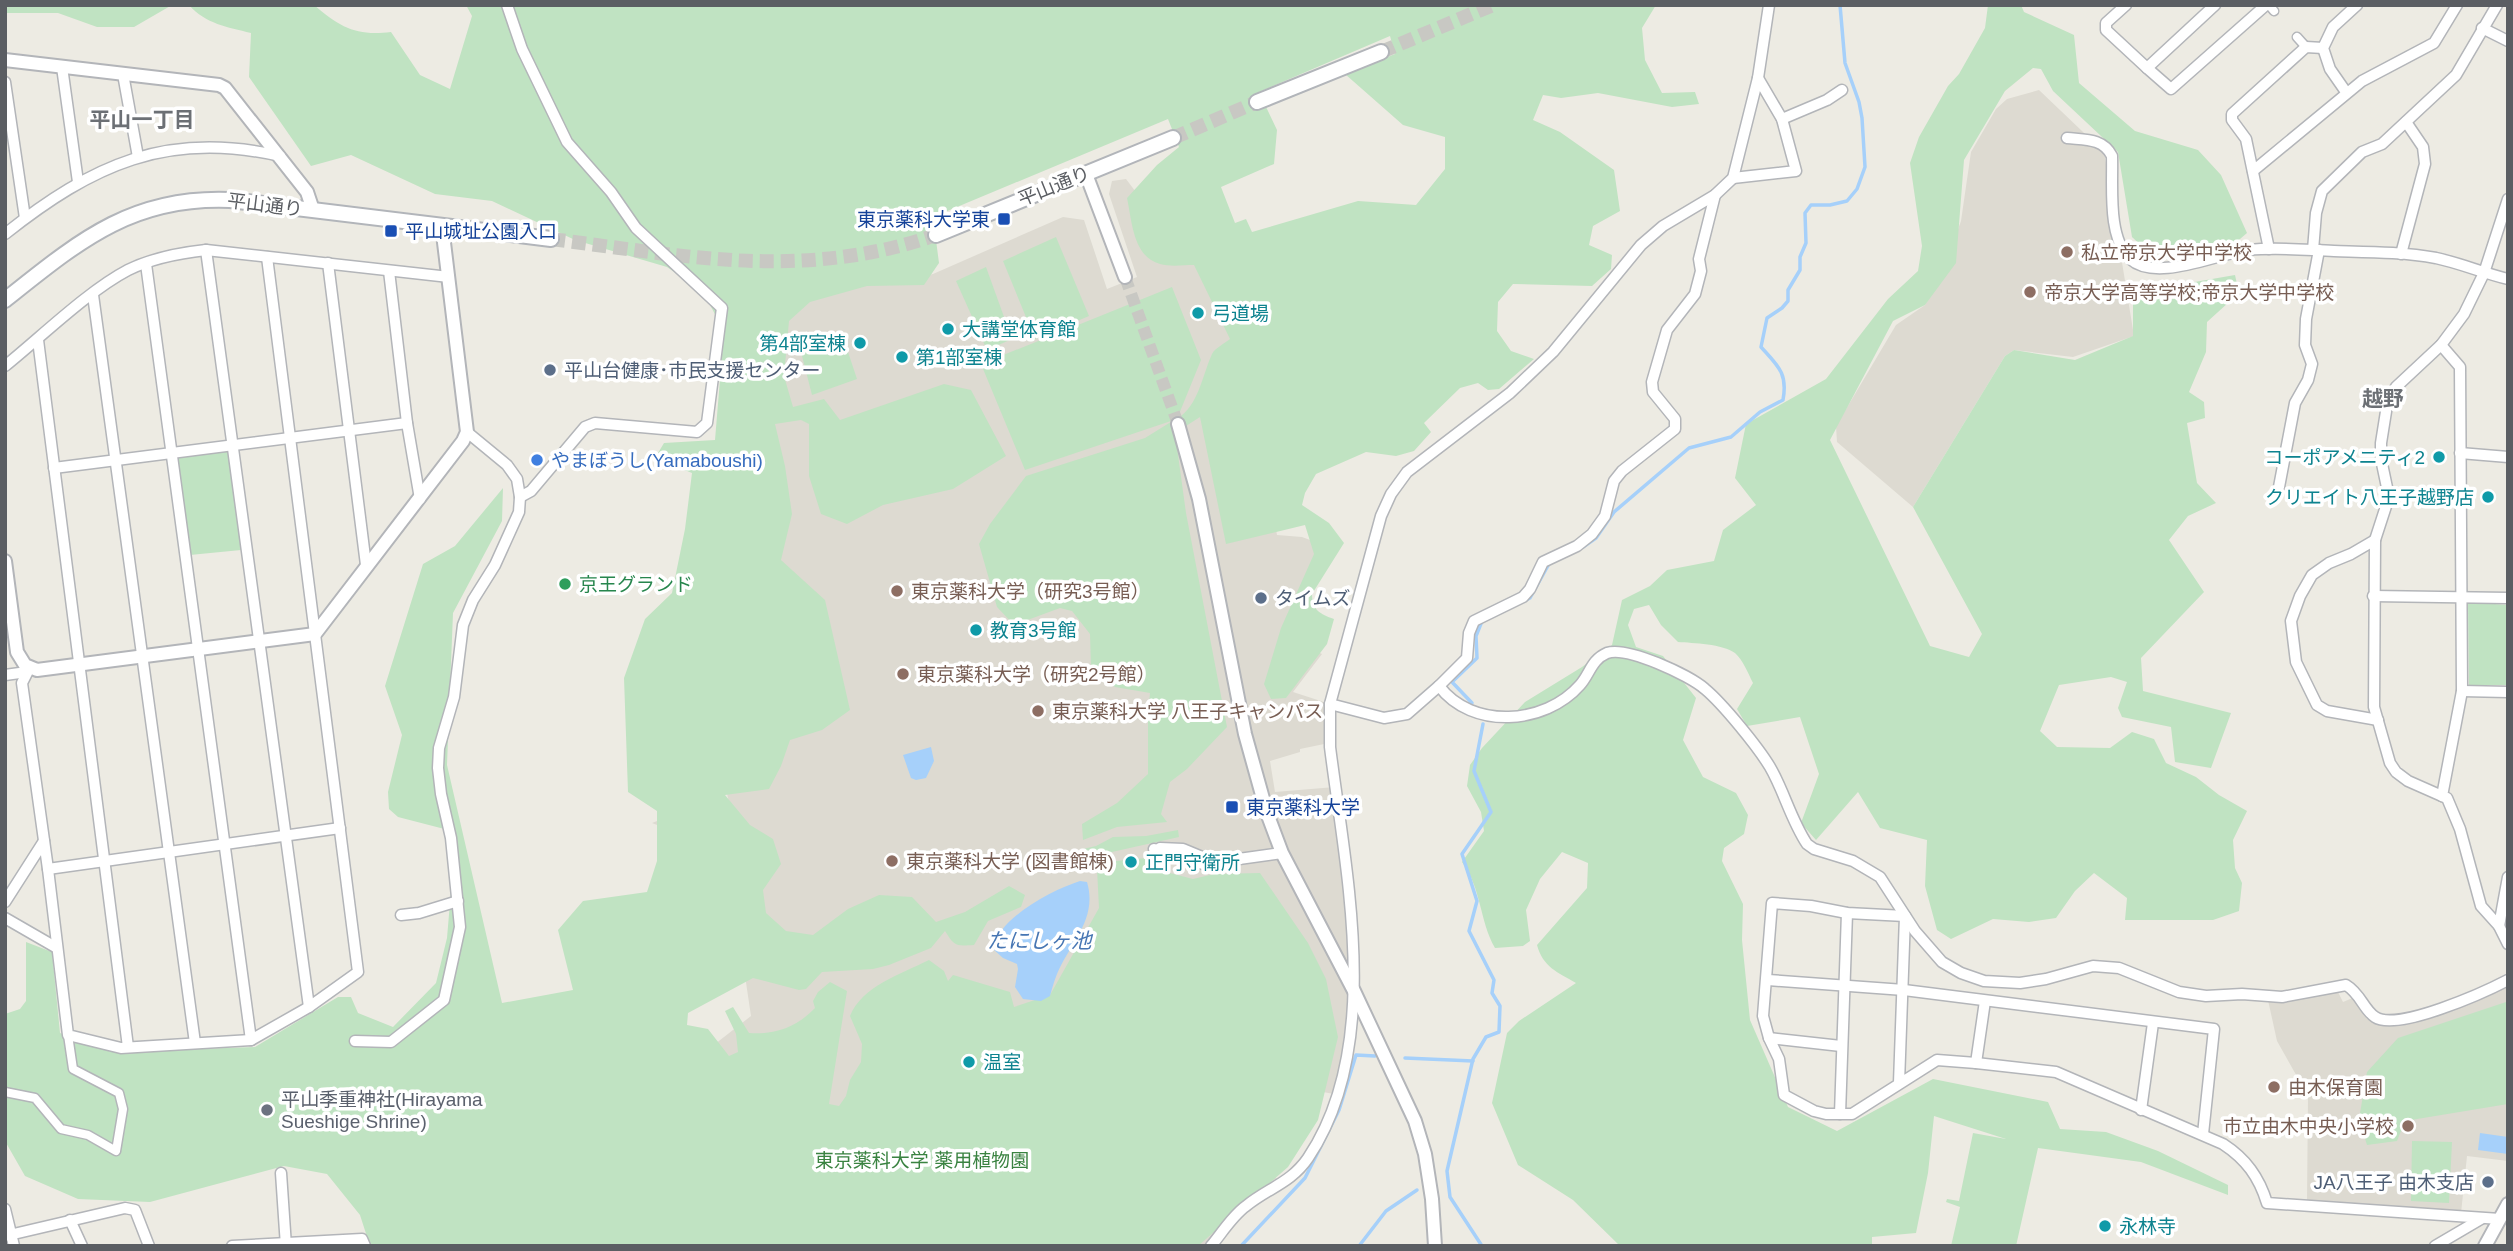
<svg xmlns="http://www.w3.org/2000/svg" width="2513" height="1251" font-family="Arial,'Noto Sans JP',sans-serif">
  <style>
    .education { fill: #dddad1 }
    .green { fill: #c0e3c2; fill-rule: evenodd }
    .water { fill: #a6d0fa }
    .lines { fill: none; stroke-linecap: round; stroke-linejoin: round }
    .stream { stroke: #a6d0fa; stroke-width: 3.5 }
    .tertiary-tunnel { stroke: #c8c8c3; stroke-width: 12; stroke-dasharray: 12 6; stroke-linecap: butt }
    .secondary-tunnel { stroke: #c8c8c3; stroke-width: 14; stroke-dasharray: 14 7; stroke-linecap: butt }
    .pedestrian-casing { stroke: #b3b5b9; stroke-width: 11 }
    .minor-casing { stroke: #b3b5b9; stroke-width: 13 }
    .tertiary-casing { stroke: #b3b5b9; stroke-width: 16 }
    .secondary-casing { stroke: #b2b5ba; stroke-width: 18 }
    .pedestrian { stroke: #fff; stroke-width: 8 }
    .minor { stroke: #fff; stroke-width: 10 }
    .tertiary { stroke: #fff; stroke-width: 12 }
    .secondary { stroke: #fff; stroke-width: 14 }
    .transit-dot { fill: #1a4fb4; stroke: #fff; stroke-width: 2.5 }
    .education-dot { fill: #8d6e63; stroke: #fff; stroke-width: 2.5 }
    .culture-dot { fill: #0f9aa8; stroke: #fff; stroke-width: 2.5 }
    .service-dot { fill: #5c6f8a; stroke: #fff; stroke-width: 2.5 }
    .shop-dot { fill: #3f7fe0; stroke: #fff; stroke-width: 2.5 }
    .leisure-dot { fill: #2e9e5b; stroke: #fff; stroke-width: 2.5 }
    .worship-dot { fill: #6b7280; stroke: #fff; stroke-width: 2.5 }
    .labels { text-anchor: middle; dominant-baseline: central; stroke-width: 7; stroke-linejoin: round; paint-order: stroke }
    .street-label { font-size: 19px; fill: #5b5e63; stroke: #fff }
    .transit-label { font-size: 19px; fill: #164399; stroke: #fff; text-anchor: start }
    .education-label { font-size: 19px; fill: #785e54; stroke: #fff; text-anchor: start }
    .culture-label { font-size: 19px; fill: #0d838f; stroke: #fff; text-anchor: start }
    .service-label { font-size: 19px; fill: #4e5e75; stroke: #fff; text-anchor: start }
    .shop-label { font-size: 19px; fill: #366cbe; stroke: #fff; text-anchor: start }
    .leisure-label { font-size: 19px; fill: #27864d; stroke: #fff; text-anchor: start }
    .worship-label { font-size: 19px; fill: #5b616d; stroke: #fff; text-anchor: start }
    .park-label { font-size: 19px; fill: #3a8341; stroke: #fff }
    .neighbourhood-label { font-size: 21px; font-weight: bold; fill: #6c7075; stroke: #fff }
    .water-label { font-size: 21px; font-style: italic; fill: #4776b3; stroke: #fff }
  </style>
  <rect width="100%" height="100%" fill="#edebe3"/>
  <g class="education">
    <polygon points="2039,90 2104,152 2134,336 2073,357 2014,350 2005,356 1913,507 1837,442 1836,426 1896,325 1925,305 1940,279 1961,221 1971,152 1996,109 2007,99"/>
    <polygon points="1126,179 1157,220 1194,240 1256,408 1277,535 1302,537 1337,550 1285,637 1322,654 1293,692 1330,704 1329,743 1300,749 1300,752 1270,761 1275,792 1335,787 1354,967 1340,1095 1317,1091 1237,1138 1282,1184 1245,1206 1211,1246 693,1246 715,1044 751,1016 732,888 683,835 652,823 680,812 729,803 720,759 772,279 903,281 933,274 1063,217 1084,220 1107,289 1137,277 1109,194 1112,181"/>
    <polygon points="2508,986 2508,1161 2467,1156 2461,1213 2307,1201 2308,1096 2277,1041 2268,1000 2282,1003 2337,990 2343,1002 2355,997 2367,1019 2382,1025 2398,1023 2475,1002"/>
  </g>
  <g class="green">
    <polygon points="5,5 172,5 134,27 97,27 58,13 5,13"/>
    <path d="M189,5H314C341,28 356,36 391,32L420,75L450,89L472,16L466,5H1656L1642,28L1645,60L1662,93L1695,92L1699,104L1672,107L1598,93L1561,98L1543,95L1533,120L1560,132L1614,170L1620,211L1593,226L1589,245L1612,255L1611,269L1592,286L1513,284L1498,302L1497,331L1511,351L1534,359L1499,389L1488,390L1478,383L1460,388L1424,423L1431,432L1414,451L1396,456L1366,452L1316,474L1305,493L1302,505L1329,523L1344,543L1312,594C1312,610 1320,614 1334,619L1327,644L1286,698L1271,699L1264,684L1281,628L1314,554L1305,525L1226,544L1200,417L1175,433L1186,513L1227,727L1187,769L1170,782L1161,814L1167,822L1117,827L1083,840L1082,824L1117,803L1148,774V714L1150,693L1115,687L1091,668L1090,634L1072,611L1060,608L1014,625L997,607L979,544L990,524L1026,476L1145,438L1174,420L1025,470L981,364L1172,287L1201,360L1177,419C1199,405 1202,376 1212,354C1215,348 1224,344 1230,339L1194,265C1184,265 1170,267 1160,264C1133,257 1132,221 1127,198L1157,165L1179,147L1168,119L933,217L939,263L924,285L867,286L810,302L789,321L784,376L793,407L824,399L840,420L944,384L971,390L1006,456L953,489L883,505L847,524L821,514L809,476V424L801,420L775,424L785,466L792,514L781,560L825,600L850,710L822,730L790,740L781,766L769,789L725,795L750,825L773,839L781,864L763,890L766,913L786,931L813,935L848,909L879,895L912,897L936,922L965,912L1009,886L1025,895L1021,907L988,921L974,945C956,946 955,947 945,931L931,948L889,965L873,969L822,972L806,989L799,990L753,978L688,1013L687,1025L708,1029L729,1056L738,1052L736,1034L725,1011L733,1007L749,1033C775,1035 797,1027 815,1008L813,1001L818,992L830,982L847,991L829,1104L839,1106L846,1096L850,1080L861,1062L862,1044L850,1016C862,986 901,974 929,960L944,971L948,981L953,975L1010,992L1014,1007L1050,995L1099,908L1097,869L1116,861L1146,858L1166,872L1193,879L1214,874L1260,873L1308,943L1326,979L1338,1037L1318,1120L1288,1167L1198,1246H370L360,1215L327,1174L284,1166L150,1202L78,1199L25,1176L5,1141V1014L20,1009L26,1001V942L52,952L60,1033L111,1052L255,1047L338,997H351L358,1013L393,1027L436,983L447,938L456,832L398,817L389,809L388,792L402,735L385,686L423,564L455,546L503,488L502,521L453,613L447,765L502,1003L573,990L558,930L583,901L647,892L657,861V811L628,792L624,678L645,619L672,593L685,529L692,473L655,458L664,443L715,440L724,331L703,292L667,267L575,240L492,201L435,194L351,155L311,166L249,77L251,33C227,27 206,24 189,5ZM1390,36L1395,54L1345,74L1403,125L1445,137V169L1416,205L1358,201L1252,232L1246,219L1235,223L1221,187L1274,164L1277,130L1259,92Z"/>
    <path d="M1988,5H2021L2024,12L2074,35L2079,83L2135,131L2198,150L2221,175L2247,233L2233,245L2192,251L2148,252L2132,237L2118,152L2053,91L2041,69L2033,68L2005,91L1964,160L1956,263L1925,305L1893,321L1830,440L1930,646L1969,657L1982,634L1913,507L2005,356L2014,350L2075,360L2133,336V286L2160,288L2235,275L2239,293L2207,322L2206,352L2189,392L2204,402L2205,418L2187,423L2197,483L2216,503L2188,516L2169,540L2204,592L2141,658L2143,691L2231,713L2211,768L2175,762L2171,727L2122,717L2118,708L2127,682L2111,677L2059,685L2040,731L2057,747L2110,748L2132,732L2154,739L2166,763L2196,777L2219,795L2247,811L2233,840L2235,868L2242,883L2239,911L2213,920H2125L2127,898L2094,873L2075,891L2056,918L2029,922L1993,919L1951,939L1937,930L1925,886L1927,840L1880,828L1858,792L1816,840L1801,823L1819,774L1800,717L1747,726L1737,709L1753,683C1748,673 1743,660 1735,653C1723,644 1693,643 1678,642L1661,625L1649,605L1634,609L1628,625L1636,647L1663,656L1696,698L1683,740L1703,777L1736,793L1748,815L1744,834L1724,848L1722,861L1743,904L1742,940L1750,1020L1788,1107L1837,1131L1933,1079L2048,1102L2060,1129L2106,1132L2158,1151L2228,1185V1195L2141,1162L2038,1148L2016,1246H1951L1960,1207L1946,1202L1947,1199L1959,1201L1973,1133L2006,1139L1934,1116L1928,1173L1916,1233L1872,1237V1246H1620L1573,1200L1518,1165L1492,1103L1507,1033L1519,1021L1576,983C1557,972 1543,967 1537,945L1587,888L1588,863L1562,852L1540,879L1526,910L1530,941L1523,946L1495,948C1479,920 1482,889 1462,862L1484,831L1481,812L1467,786L1470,765L1482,748L1525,702L1582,667L1612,645L1622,600L1650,586L1667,570L1714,561L1723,530L1756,505L1735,478L1746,424L1826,379L1888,299L1918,271L1922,246L1910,163L1919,137L1948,86L1959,74L1985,28Z"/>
    <polygon points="1056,237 1089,316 1035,339 1003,261"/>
    <polygon points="986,267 1012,339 987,350 956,281"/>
    <polygon points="841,331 857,379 812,395 799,344"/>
    <polygon points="228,451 241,550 190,555 177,457"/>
    <polygon points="2468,602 2508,605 2508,685 2469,685"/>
    <polygon points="1178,830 1179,837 1085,858 1083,849 1096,846 1113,837 1146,836"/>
    <polygon points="2506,1002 2508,1104 2405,1121 2397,1141 2367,1145 2359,1119 2367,1072 2398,1038"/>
    <polygon points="2412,1141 2452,1142 2449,1203 2411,1201"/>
  </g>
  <g class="water">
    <polygon points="931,747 934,761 926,778 916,780 911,778 903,755"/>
    <path d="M1080,881L1087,882C1098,919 1070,943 1057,974C1054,981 1052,989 1050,996L1041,1001L1023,999L1015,987L1018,969L1017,964L1003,958L993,949C998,918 1052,890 1080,881Z"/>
    <polygon points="2480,1133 2508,1137 2508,1154 2478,1150"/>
  </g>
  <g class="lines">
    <g class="stream">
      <path d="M1583,547L1596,538L1614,512L1689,448L1731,437L1760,412L1783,400C1788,373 1778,366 1761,347L1767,318L1782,308L1788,301V290L1800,270V257L1806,243L1805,213L1811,205H1830L1847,201L1857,189L1865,167L1862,118L1859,102L1845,63L1840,5"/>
      <polyline points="1524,601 1530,598 1550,562"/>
      <polyline points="1472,703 1452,682 1477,658 1476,636 1482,621"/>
      <polyline points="1405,1058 1473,1061"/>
      <polyline points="1241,1246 1305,1178 1339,1110 1356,1055 1375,1056"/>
      <polyline points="1359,1246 1386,1211 1417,1190"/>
      <polyline points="1482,1246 1450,1197 1447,1171 1473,1059 1486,1037 1499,1032 1500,1006 1492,993 1494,980 1469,931 1477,901 1462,854 1491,812 1474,771 1483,724"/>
    </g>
    <polyline class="tertiary-tunnel" points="1125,277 1178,424"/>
    <g class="secondary-tunnel">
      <polyline points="1381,52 1493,5"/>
      <polyline points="1173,138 1257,102"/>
      <path d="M551,239C687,256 802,281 936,235"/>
    </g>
    <defs>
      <g id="pedestrian">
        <polyline points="2269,5 2274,11"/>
        <polyline points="2297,37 2306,47"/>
        <polyline points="5,1092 35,1098 61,1129 88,1135 116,1151 123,1109 119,1093 73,1069 68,1035"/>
      </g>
      <g id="minor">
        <polyline points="507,5 522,49 567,142 611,192 636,228 722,308 707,423 697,432 595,423 585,427 531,491 520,497"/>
        <polyline points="2126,5 2106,23 2106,30 2147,68 2215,5"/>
        <polyline points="2482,28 2508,41"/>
        <polyline points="62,67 78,182"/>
        <polyline points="2147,68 2171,89 2266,5"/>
        <polyline points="123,74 138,157"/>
        <polyline points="5,82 25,218"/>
        <polyline points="2346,92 2330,69 2323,48 2333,27 2357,5"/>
        <polyline points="1782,119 1827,100 1842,90"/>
        <path d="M2067,138C2085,140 2103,138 2112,156C2113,186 2107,237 2130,259C2157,283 2217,253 2249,250C2277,247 2306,250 2334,251C2368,252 2403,252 2436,258C2460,263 2483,273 2508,279"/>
        <polyline points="2253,171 2362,81 2434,43 2457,5"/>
        <polyline points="1733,178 1796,171 1782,119 1758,78"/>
        <path d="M5,234C92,165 167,130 280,156"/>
        <polyline points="2269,249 2246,139 2232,120 2232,114 2306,47 2323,48"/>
        <polyline points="206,250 309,1007"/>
        <polyline points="2313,250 2316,213 2322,191 2362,152 2382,144 2456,75 2497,5"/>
        <polyline points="2401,254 2425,164 2423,147 2406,122"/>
        <polyline points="328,263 366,565"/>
        <polyline points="146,264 251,1040"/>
        <polyline points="389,271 407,423 420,499"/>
        <polyline points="93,295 195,1043"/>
        <polyline points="38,340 128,1047"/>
        <polyline points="2441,345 2460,367 2462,691 2442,796 2447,798 2460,829 2481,906 2499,926 2508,944"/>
        <path d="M5,366C41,337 88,291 128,270C152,258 179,253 206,250L449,277"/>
        <polyline points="2460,453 2508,457"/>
        <polyline points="54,468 407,423"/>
        <polyline points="2279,487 2295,403 2308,380 2312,364 2305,345 2306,319 2319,250"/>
        <polyline points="2375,540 2351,554 2329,563 2312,575 2300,596 2291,621 2296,662 2317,705 2327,711 2378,720"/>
        <polyline points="2373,596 2508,598"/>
        <polyline points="30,667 22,683 48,869 68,1035 121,1048 251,1040 309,1007 358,972 267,257"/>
        <polyline points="5,675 27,672"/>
        <path d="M1439,686C1472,730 1545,725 1580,685C1590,674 1591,660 1607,653C1627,646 1689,675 1705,689C1723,704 1758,747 1770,767C1784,791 1791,820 1807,844L1814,849L1853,861L1880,877L1915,931L1942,962L1961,973L1984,981L2020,983L2046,979L2093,966L2119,968L2179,992L2206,996L2242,994L2282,997L2346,985C2361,994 2363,1009 2375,1017C2397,1032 2485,992 2508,980"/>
        <polyline points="2462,691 2508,692"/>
        <polyline points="1330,704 1384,718 1407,714 1439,686 1467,658 1469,633 1474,621 1523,597 1530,589 1543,562 1577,546 1592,534 1605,516 1614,481 1622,471 1675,429 1675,419 1653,392 1652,382 1667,330 1695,294 1701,271 1699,259 1715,195"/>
        <polyline points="2442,796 2408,781 2396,772 2390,763 2374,707 2375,540 2389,497 2381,459 2381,443 2388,399 2396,387 2441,345 2464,314 2484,273 2508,199"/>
        <polyline points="1160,848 1183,849 1212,861"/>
        <polyline points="1154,849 1203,864 1282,853"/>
        <polyline points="48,869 340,828"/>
        <polyline points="5,902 44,841"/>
        <polyline points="401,915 419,913 458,901"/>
        <polyline points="5,918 57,948"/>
        <polyline points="2499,926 2508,877"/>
        <polyline points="1768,980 1904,990 2214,1029 2203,1134"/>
        <polyline points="1769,1038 1841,1046"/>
        <polyline points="355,1041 391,1042 444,1000 460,927 451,838 441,794 438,768 439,748 454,697 463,625 473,600 495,565 519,512 520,497 517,479 507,465 467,432"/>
        <polyline points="1976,1063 1985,1001"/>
        <path d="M1899,1083L1905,916L1847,913L1811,906L1772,903L1763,1016L1769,1038L1779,1059L1784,1095L1814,1111L1826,1114H1852L1937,1060L1976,1063L2056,1072L2223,1144C2246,1159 2259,1177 2267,1203L2500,1219"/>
        <polyline points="2141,1110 2153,1023"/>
        <polyline points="1840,1114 1847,913"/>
        <polyline points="281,1173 286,1246"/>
        <polyline points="5,1209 14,1246"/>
        <polyline points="70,1220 82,1246"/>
        <polyline points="5,1236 125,1208 135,1210 149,1246"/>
        <polyline points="232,1246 362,1239 365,1246"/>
        <path d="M1211,1246C1222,1233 1232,1216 1246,1206C1268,1188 1291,1183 1308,1158C1384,1045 1346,874 1330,747V704L1381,516L1391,494L1407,472L1510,393L1553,352L1641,245L1663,226L1715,195L1733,178L1758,78L1769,5"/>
        <polyline points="2435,1246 2481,1219"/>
      </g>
      <g id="tertiary">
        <polyline points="5,60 219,85 225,88 307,192 313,210"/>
        <polyline points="1086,174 1125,277"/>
        <polyline points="1178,424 1199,499 1245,734 1267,813 1282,853 1354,991 1415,1121 1425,1154 1432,1199 1435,1246"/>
        <polyline points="5,561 17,652 25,665 37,670 315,634 463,441 467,432 442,226"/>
        <polyline points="2485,1246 2508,1204"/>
      </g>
      <g id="secondary">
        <polyline points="1257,102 1381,52"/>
        <polyline points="936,235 1173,138"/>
        <path d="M5,300C78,242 131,196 230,200L551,239"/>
      </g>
    </defs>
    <use href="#pedestrian" class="pedestrian-casing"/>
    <use href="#minor" class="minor-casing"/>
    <use href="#tertiary" class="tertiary-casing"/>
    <use href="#secondary" class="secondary-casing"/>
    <use href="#pedestrian" class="pedestrian"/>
    <use href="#minor" class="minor"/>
    <use href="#tertiary" class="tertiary"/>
    <use href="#secondary" class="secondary"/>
  </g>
  <g class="transit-dot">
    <rect x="997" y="212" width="14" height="14" rx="3.5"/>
    <rect x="384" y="224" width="14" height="14" rx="3.5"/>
    <rect x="1225" y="800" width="14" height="14" rx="3.5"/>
  </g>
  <g class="education-dot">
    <circle cx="2067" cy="252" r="7"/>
    <circle cx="2030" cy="292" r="7"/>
    <circle cx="897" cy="591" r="7"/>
    <circle cx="903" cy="674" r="7"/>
    <circle cx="1038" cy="711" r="7"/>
    <circle cx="892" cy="861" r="7"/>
    <circle cx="2274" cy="1087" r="7"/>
    <circle cx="2408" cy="1126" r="7"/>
  </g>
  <g class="culture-dot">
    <circle cx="1198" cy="313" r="7"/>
    <circle cx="948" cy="329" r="7"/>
    <circle cx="860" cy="343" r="7"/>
    <circle cx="902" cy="357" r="7"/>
    <circle cx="2439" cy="457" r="7"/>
    <circle cx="2488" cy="497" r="7"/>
    <circle cx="976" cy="630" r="7"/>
    <circle cx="1131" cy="862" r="7"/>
    <circle cx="969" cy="1062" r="7"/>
    <circle cx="2105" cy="1226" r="7"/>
  </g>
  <g class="service-dot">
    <circle cx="550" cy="370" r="7"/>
    <circle cx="1261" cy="598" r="7"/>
    <circle cx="2488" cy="1182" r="7"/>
  </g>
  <circle class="shop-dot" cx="537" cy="460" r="7"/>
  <circle class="leisure-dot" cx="565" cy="584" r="7"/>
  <circle class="worship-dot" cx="267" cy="1110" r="7"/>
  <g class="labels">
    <g class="street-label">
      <text transform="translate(1054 186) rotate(-22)">平山通り</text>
      <text transform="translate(265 205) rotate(7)">平山通り</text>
    </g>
    <g class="transit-label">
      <text x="990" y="219" text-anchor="end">東京薬科大学東</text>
      <text x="405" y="231">平山城址公園入口</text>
      <text x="1246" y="807">東京薬科大学</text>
    </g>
    <g class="education-label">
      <text x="2081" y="252">私立帝京大学中学校</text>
      <text x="2044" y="292">帝京大学高等学校;帝京大学中学校</text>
      <text x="911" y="591">東京薬科大学（研究3号館）</text>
      <text x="917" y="674">東京薬科大学（研究2号館）</text>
      <text x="1052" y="711">東京薬科大学 八王子キャンパス</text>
      <text x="906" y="861">東京薬科大学 (図書館棟)</text>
      <text x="2288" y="1087">由木保育園</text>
      <text x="2394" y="1126" text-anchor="end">市立由木中央小学校</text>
    </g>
    <g class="culture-label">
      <text x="1212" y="313">弓道場</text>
      <text x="962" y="329">大講堂体育館</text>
      <text x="846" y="343" text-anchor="end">第4部室棟</text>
      <text x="916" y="357">第1部室棟</text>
      <text x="2425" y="457" text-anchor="end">コーポアメニティ2</text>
      <text x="2474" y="497" text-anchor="end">クリエイト八王子越野店</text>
      <text x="990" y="630">教育3号館</text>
      <text x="1145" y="862">正門守衛所</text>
      <text x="983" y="1062">温室</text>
      <text x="2119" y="1226">永林寺</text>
    </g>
    <g class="service-label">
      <text x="564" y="370">平山台健康･市民支援センター</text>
      <text x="1275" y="598">タイムズ</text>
      <text x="2474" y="1182" text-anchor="end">JA八王子 由木支店</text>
    </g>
    <g class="shop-label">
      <text x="551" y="460">やまぼうし(Yamaboushi)</text>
    </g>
    <g class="leisure-label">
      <text x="579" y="584">京王グランド</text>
    </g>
    <g class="worship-label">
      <text x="281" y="1099">平山季重神社(Hirayama<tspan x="281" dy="22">Sueshige Shrine)</tspan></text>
    </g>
    <g class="park-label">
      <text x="922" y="1160">東京薬科大学 薬用植物園</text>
    </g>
    <g class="neighbourhood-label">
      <text x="142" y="119">平山一丁目</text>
      <text x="2383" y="398">越野</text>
    </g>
    <g class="water-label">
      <text x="1039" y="940">たにしヶ池</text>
    </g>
  </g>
  <rect width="2513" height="1251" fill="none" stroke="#5b5e63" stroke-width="14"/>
</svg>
